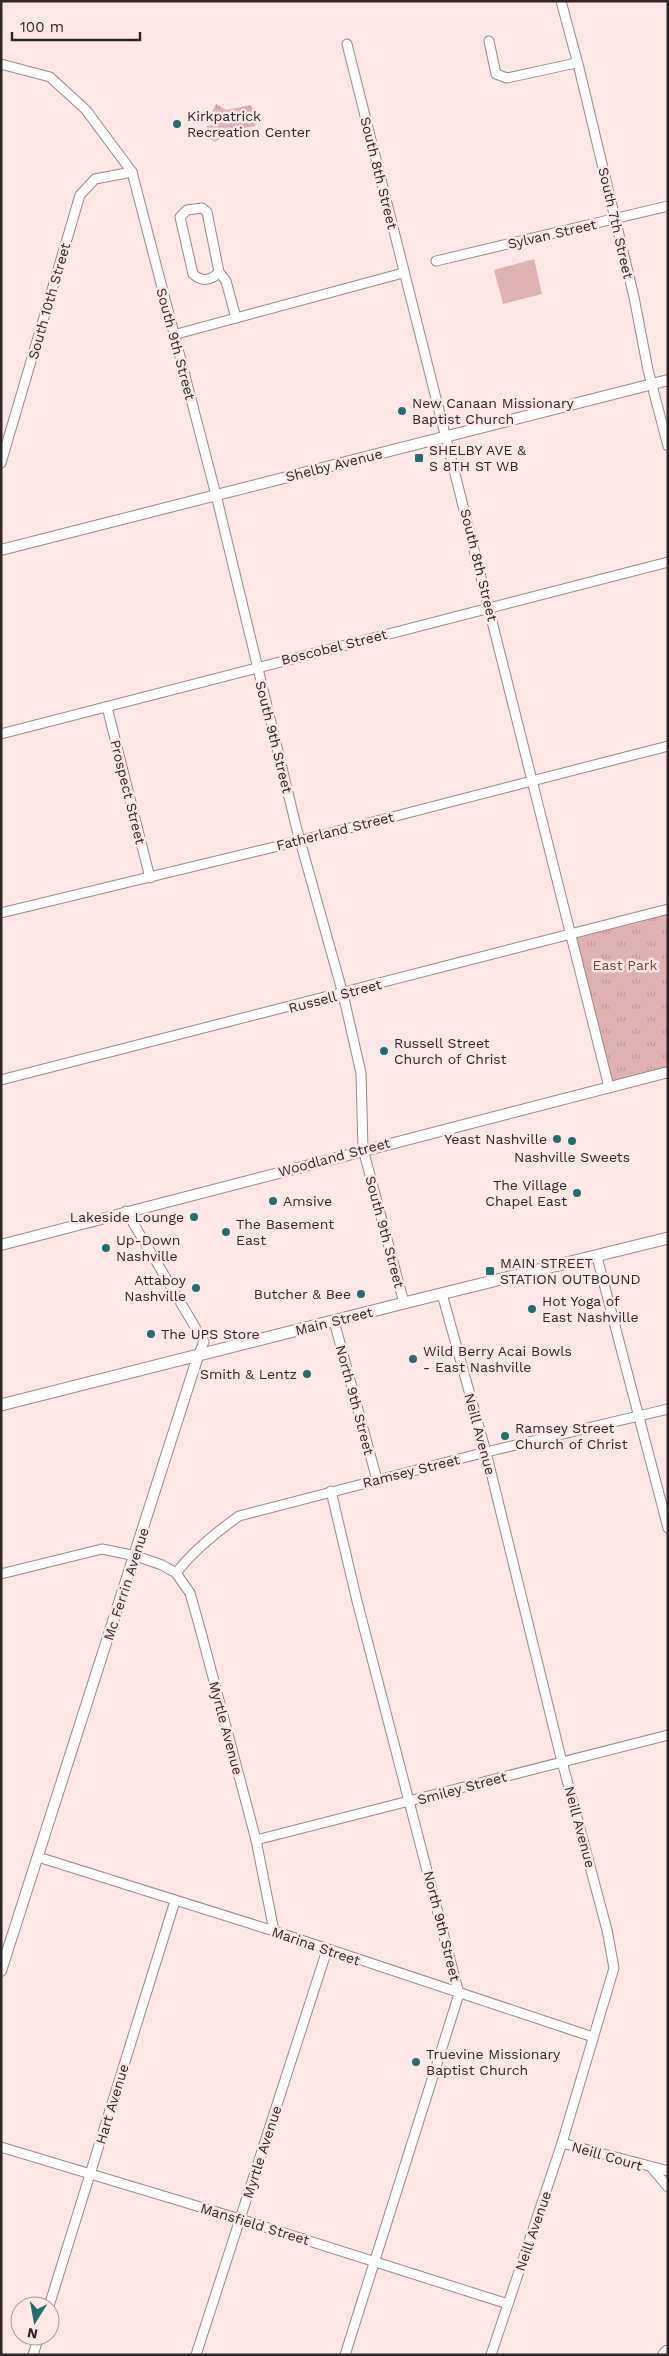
<svg xmlns="http://www.w3.org/2000/svg" width="669" height="2356" font-family="'Work Sans',sans-serif">
  <style>
    .grass { fill: url(#grass-tufts) }
    .garden { fill: #e0b1b2 }
    .lines { fill: none; stroke-linecap: round; stroke-linejoin: round }
    .minor-casing { stroke: #9c8787; stroke-width: 11 }
    .tertiary-casing { stroke: #9c8787; stroke-width: 12 }
    .secondary-casing { stroke: #9c8787; stroke-width: 13 }
    .motorway-casing { stroke: #9c8787; stroke-width: 17 }
    .minor { stroke: #fff; stroke-width: 9 }
    .tertiary { stroke: #fff; stroke-width: 10 }
    .secondary { stroke: #fff; stroke-width: 11 }
    .motorway { stroke: #fff; stroke-width: 15 }
    .poi-dot { fill: #216d70; stroke: #fee7e7; stroke-width: 2 }
    .labels { text-anchor: middle; dominant-baseline: central; stroke-width: 5; stroke-linejoin: round; paint-order: stroke }
    .poi-label { font-size: 14px; fill: #2f2727; stroke: #fee7e7; text-anchor: start }
    .street-label { font-size: 14px; fill: #2f2727; stroke: #fee7e7 }
    .park-label { font-size: 14px; fill: #7f4144; stroke: #fee7e7 }
  </style>
  <defs>
    <pattern id="grass-tufts" width="24" height="20" patternUnits="userSpaceOnUse" patternTransform="scale(1.25)"><rect width="24" height="20" fill="#e0b1b2"/><path d="M3 7l-1-3M5 7V3M7 7l1-3M15 17l-1-3M17 17v-4M19 17l1-3" fill="none" stroke="#c09899"/></pattern>
  </defs>
  <rect width="100%" height="100%" fill="#fee7e7"/>
  <g class="grass">
    <polygon points="216,104 226,110 251,105 258,121 255,126 229,133 215,142 210,139 206,126 214,125 211,114"/>
    <polygon points="668,909 668,1072 609,1087 572,933"/>
  </g>
  <polygon class="garden" points="534,259 542,294 503,304 494,270"/>
  <g class="lines">
    <defs>
      <g id="minor">
        <polyline points="561,1 579,68 634,297 648,370 668,446"/>
        <polyline points="489,41 496,74 507,78 576,63"/>
        <polyline points="347,44 609,1087"/>
        <polyline points="1,64 50,77 86,110 132,172 216,495 297,830 343,994 361,1073 363,1149 404,1303"/>
        <polyline points="436,261 668,206"/>
        <path d="M219,272C211,281 202,282 193,274L180,217L187,210L202,208L207,212L219,272L226,281L236,318"/>
        <polyline points="173,335 403,273"/>
        <polyline points="1,463 80,195 95,179 132,172"/>
        <polyline points="107,707 150,878"/>
        <polyline points="1,734 668,562"/>
        <polyline points="1,913 295,842 668,746"/>
        <polyline points="1,1080 668,909"/>
        <polyline points="126,1211 204,1342 198,1356"/>
        <polyline points="597,1257 668,1528"/>
        <polyline points="442,1294 486,1452 560,1754 607,1930 614,1968 562,2143 491,2355"/>
        <polyline points="334,1321 377,1480"/>
        <polyline points="331,1491 357,1601 459,1994 345,2355"/>
        <path d="M176,1573C194,1550 215,1533 239,1516L486,1452L668,1409"/>
        <polyline points="1,1574 102,1549 136,1556 162,1565 176,1573 190,1593 201,1632 256,1840 274,1931"/>
        <polyline points="256,1840 668,1735"/>
        <polyline points="38,1857 274,1931 593,2037"/>
        <polyline points="562,2143 668,2171"/>
        <polyline points="1,2147 240,2219 508,2304"/>
        <polyline points="652,2168 668,2187"/>
        <polyline points="49,2306 175,1901"/>
        <polyline points="33,2355 39,2336"/>
        <polyline points="196,2355 327,1950"/>
      </g>
      <g id="tertiary">
        <polyline points="1,550 668,380"/>
        <polyline points="1,1245 668,1072"/>
        <polyline points="1,1971 198,1356"/>
      </g>
      <polyline id="secondary" points="1,1405 404,1303 668,1238"/>
      <polyline id="motorway" points="666,2355 668,2353"/>
    </defs>
    <use href="#minor" class="minor-casing"/>
    <use href="#tertiary" class="tertiary-casing"/>
    <use href="#secondary" class="secondary-casing"/>
    <use href="#motorway" class="motorway-casing"/>
    <use href="#minor" class="minor"/>
    <use href="#tertiary" class="tertiary"/>
    <use href="#secondary" class="secondary"/>
    <use href="#motorway" class="motorway"/>
  </g>
  <g class="poi-dot">
    <circle cx="177" cy="124" r="5"/>
    <circle cx="402" cy="411" r="5"/>
    <rect x="414" y="453" width="10" height="10" rx="2.5"/>
    <circle cx="384" cy="1051" r="5"/>
    <circle cx="557" cy="1139" r="5"/>
    <circle cx="572" cy="1141" r="5"/>
    <circle cx="577" cy="1193" r="5"/>
    <circle cx="273" cy="1201" r="5"/>
    <circle cx="194" cy="1217" r="5"/>
    <circle cx="226" cy="1232" r="5"/>
    <circle cx="106" cy="1248" r="5"/>
    <rect x="485" y="1266" width="10" height="10" rx="2.5"/>
    <circle cx="196" cy="1288" r="5"/>
    <circle cx="361" cy="1294" r="5"/>
    <circle cx="532" cy="1309" r="5"/>
    <circle cx="151" cy="1334" r="5"/>
    <circle cx="413" cy="1359" r="5"/>
    <circle cx="307" cy="1374" r="5"/>
    <circle cx="505" cy="1436" r="5"/>
    <circle cx="416" cy="2062" r="5"/>
  </g>
  <g class="labels">
    <g class="poi-label">
      <text x="187" y="116">Kirkpatrick<tspan x="187" dy="16">Recreation Center</tspan></text>
      <text x="412" y="403">New Canaan Missionary<tspan x="412" dy="16">Baptist Church</tspan></text>
      <text x="429" y="450">SHELBY AVE &amp;<tspan x="429" dy="16">S 8TH ST WB</tspan></text>
      <text x="394" y="1043">Russell Street<tspan x="394" dy="16">Church of Christ</tspan></text>
      <text x="547" y="1139" text-anchor="end">Yeast Nashville</text>
      <text x="572" y="1157" text-anchor="middle">Nashville Sweets</text>
      <text x="567" y="1185" text-anchor="end">The Village<tspan x="567" dy="16">Chapel East</tspan></text>
      <text x="283" y="1201">Amsive</text>
      <text x="184" y="1217" text-anchor="end">Lakeside Lounge</text>
      <text x="236" y="1224">The Basement<tspan x="236" dy="16">East</tspan></text>
      <text x="116" y="1240">Up-Down<tspan x="116" dy="16">Nashville</tspan></text>
      <text x="500" y="1263">MAIN STREET<tspan x="500" dy="16">STATION OUTBOUND</tspan></text>
      <text x="186" y="1280" text-anchor="end">Attaboy<tspan x="186" dy="16">Nashville</tspan></text>
      <text x="351" y="1294" text-anchor="end">Butcher &amp; Bee</text>
      <text x="542" y="1301">Hot Yoga of<tspan x="542" dy="16">East Nashville</tspan></text>
      <text x="161" y="1334">The UPS Store</text>
      <text x="423" y="1351">Wild Berry Acai Bowls<tspan x="423" dy="16">- East Nashville</tspan></text>
      <text x="297" y="1374" text-anchor="end">Smith &amp; Lentz</text>
      <text x="515" y="1428">Ramsey Street<tspan x="515" dy="16">Church of Christ</tspan></text>
      <text x="426" y="2054">Truevine Missionary<tspan x="426" dy="16">Baptist Church</tspan></text>
    </g>
    <g class="street-label">
      <text transform="translate(379 173) rotate(76)">South 8th Street</text>
      <text transform="translate(616 223) rotate(77)">South 7th Street</text>
      <text transform="translate(552 234) rotate(-13)">Sylvan Street</text>
      <text transform="translate(49 301) rotate(-74)">South 10th Street</text>
      <text transform="translate(176 344) rotate(75)">South 9th Street</text>
      <text transform="translate(334 465) rotate(-14)">Shelby Avenue</text>
      <text transform="translate(479 565) rotate(76)">South 8th Street</text>
      <text transform="translate(334 647) rotate(-14)">Boscobel Street</text>
      <text transform="translate(274 737) rotate(76)">South 9th Street</text>
      <text transform="translate(128 792) rotate(76)">Prospect Street</text>
      <text transform="translate(335 831) rotate(-14)">Fatherland Street</text>
      <text transform="translate(335 996) rotate(-15)">Russell Street</text>
      <text transform="translate(334 1157) rotate(-15)">Woodland Street</text>
      <text transform="translate(385 1232) rotate(75)">South 9th Street</text>
      <text transform="translate(334 1321) rotate(-14)">Main Street</text>
      <text transform="translate(355 1400) rotate(75)">North 9th Street</text>
      <text transform="translate(480 1434) rotate(75)">Neill Avenue</text>
      <text transform="translate(411 1471) rotate(-14)">Ramsey Street</text>
      <text transform="translate(126 1584) rotate(-72)">Mc Ferrin Avenue</text>
      <text transform="translate(226 1728) rotate(75)">Myrtle Avenue</text>
      <text transform="translate(462 1788) rotate(-15)">Smiley Street</text>
      <text transform="translate(580 1827) rotate(75)">Neill Avenue</text>
      <text transform="translate(442 1926) rotate(76)">North 9th Street</text>
      <text transform="translate(316 1946) rotate(19)">Marina Street</text>
      <text transform="translate(112 2104) rotate(-73)">Hart Avenue</text>
      <text transform="translate(262 2152) rotate(-72)">Myrtle Avenue</text>
      <text transform="translate(607 2156) rotate(16)">Neill Court</text>
      <text transform="translate(255 2224) rotate(17)">Mansfield Street</text>
      <text transform="translate(533 2231) rotate(-71)">Neill Avenue</text>
    </g>
    <g class="park-label">
      <text x="625" y="965">East Park</text>
    </g>
  </g>
  <rect width="669" height="2356" fill="none" stroke="#2f2727" stroke-width="5"/>
  <g transform="translate(35 2321) rotate(191)"><circle r="24" fill="#fee7e7" stroke="#ab9a9a"/>
  <path d="M0-4L9 19L0 12L-9 19Z" fill="#216d70"/>
  <text y="-8" font-size="14" font-weight="bold" text-anchor="middle" fill="#2f2727">N</text>
  </g>
  <path d="M12 32v8h128v-8" fill="none" stroke="#2f2727" stroke-width="2.5"/>
  <text x="20" y="32" font-size="15" fill="#2f2727" stroke="#fee7e7" stroke-width="4" paint-order="stroke">100 m</text>
</svg>
